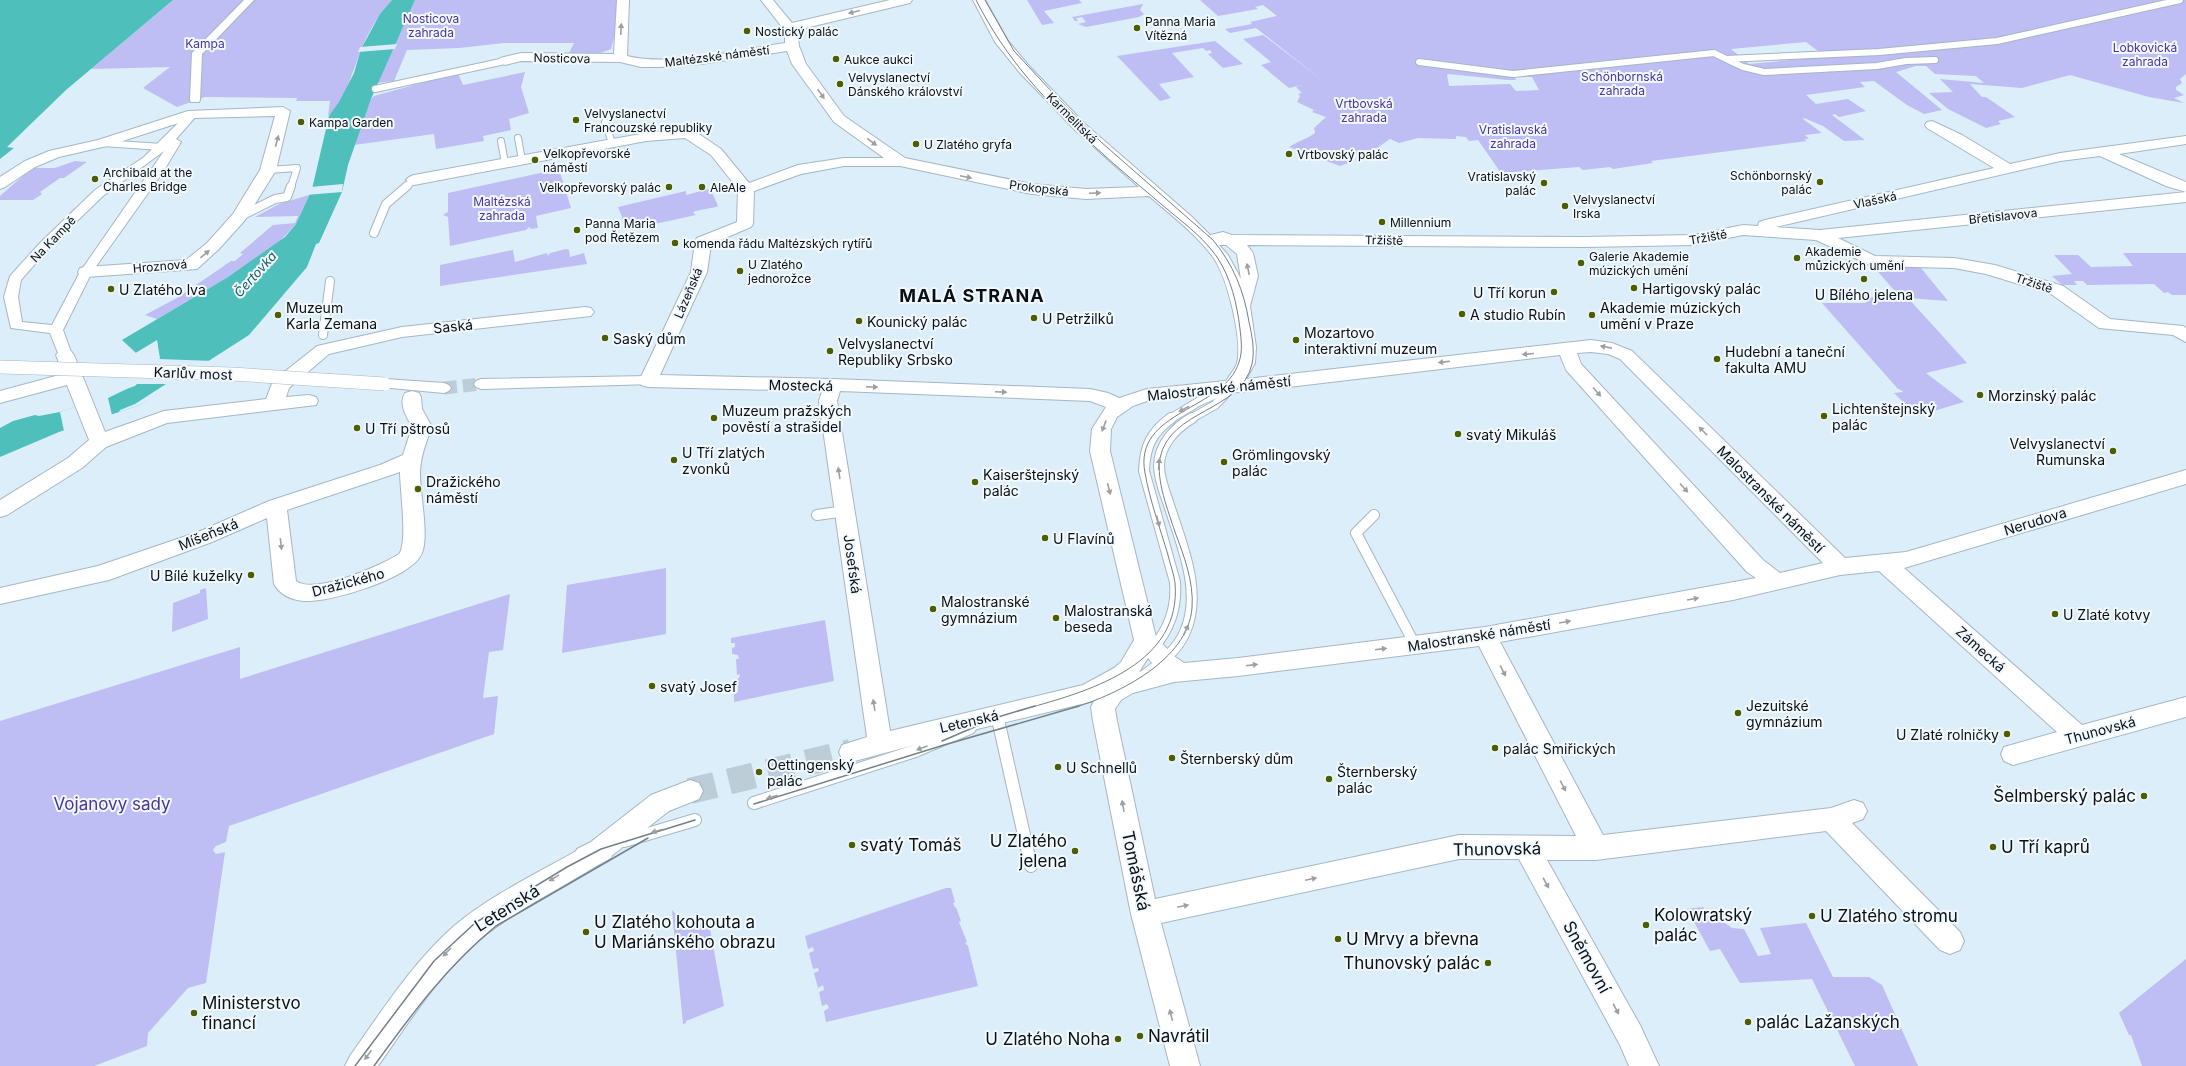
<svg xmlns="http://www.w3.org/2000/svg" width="2186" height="1066" font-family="Inter,sans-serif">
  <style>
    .green { fill: #bebdf4; fill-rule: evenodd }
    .water { fill: #4ebfba }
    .pier { fill: #dceefa }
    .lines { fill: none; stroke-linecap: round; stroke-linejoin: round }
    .pedestrian-tunnel { stroke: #bccdd8; stroke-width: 13; stroke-dasharray: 13 6; stroke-linecap: butt }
    .minor-tunnel { stroke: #bccdd8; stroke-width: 26; stroke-dasharray: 26 14; stroke-linecap: butt }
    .service-far3-casing { stroke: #a5b7c3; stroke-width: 8 }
    .service-far2-casing { stroke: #a5b7c3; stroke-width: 10 }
    .service-far1-casing { stroke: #a5b7c3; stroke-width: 12 }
    .service-casing { stroke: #a5b7c3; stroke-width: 14 }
    .pedestrian-casing { stroke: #a5b7c3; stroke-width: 2 }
    .minor-casing { stroke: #a5b7c3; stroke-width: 2 }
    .tertiary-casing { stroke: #a5b7c3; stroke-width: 2 }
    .service-far3 { stroke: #fff; stroke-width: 6 }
    .service-far2 { stroke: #fff; stroke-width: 8 }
    .service-far1 { stroke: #fff; stroke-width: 10 }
    .service { stroke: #fff; stroke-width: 12 }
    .pedestrian { fill: #fff; fill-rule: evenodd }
    .minor { fill: #fff; fill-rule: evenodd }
    .tertiary { fill: #fff; fill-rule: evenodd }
    .tram-far1 { stroke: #748088; stroke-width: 1 }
    .tram { stroke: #748088; stroke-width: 1.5 }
    .pedestrian-bridge-casing { stroke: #a5b7c3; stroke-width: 14; stroke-linecap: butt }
    .pedestrian-bridge { stroke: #fff; stroke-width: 13 }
    .oneway { fill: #9d9fa1 }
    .poi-dot { fill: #4e5d00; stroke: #f2f9fe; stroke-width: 1.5 }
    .labels { text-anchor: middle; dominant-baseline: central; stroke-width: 4; stroke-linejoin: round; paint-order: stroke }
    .far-park-label { font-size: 12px; fill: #48349a; stroke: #f2f9fe }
    .far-poi-label { font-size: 12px; fill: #0a1014; stroke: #f2f9fe; text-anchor: start }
    .far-street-label { font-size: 12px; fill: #0a1014; stroke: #f2f9fe }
    .far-water-label { font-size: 13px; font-style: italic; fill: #1c5b59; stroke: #f2f9fe }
    .poi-label { font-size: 14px; fill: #0a1014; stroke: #f2f9fe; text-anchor: start }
    .street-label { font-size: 14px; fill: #0a1014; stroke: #f2f9fe }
    .near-poi-label { font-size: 17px; fill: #0a1014; stroke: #f2f9fe; text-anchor: start }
    .near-park-label { font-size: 17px; fill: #48349a; stroke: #f2f9fe }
    .near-street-label { font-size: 17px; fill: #0a1014; stroke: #f2f9fe }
    .district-label { font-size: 18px; font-weight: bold; letter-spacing: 1px; fill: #0a1014; stroke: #f2f9fe }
  </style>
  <rect width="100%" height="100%" fill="#dceefa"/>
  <g class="green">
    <path d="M173,0H392C379,14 368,32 361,50C355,65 342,108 328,116L330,101H296L297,98L205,97L177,107L143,88L170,67L91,69Z"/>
    <polygon points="415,0 619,0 616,30 611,49 598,54 569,53 574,43 504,43 459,48 407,50 394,81 377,83"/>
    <polygon points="1027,0 1079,0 1082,3 1044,11 1054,23 1042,25"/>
    <path d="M1200,0H2186V74L2180,79L2182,83L2176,87V90L2184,95L2174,98L2184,103L2149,97L2070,75L2022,88L1970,84L1982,97H1986L2015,117L1998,121L2001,124L1986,128L1948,109L1929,93L1953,92L1940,79L1984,83L1976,76L1935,74L1926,66H1916L1896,72L1942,110L1924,114L1907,105L1874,81L1860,82L1865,87L1806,95L1816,104L1848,99L1866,111L1839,117L1835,114L1832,115L1865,140L1844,141L1823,126L1804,118L1803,119L1822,133L1805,135L1809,139H1804L1807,141L1651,161L1653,163L1613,169L1610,167L1583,170L1579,167L1501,173L1478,140L1469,141L1466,137L1456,136V139L1418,138L1399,143L1390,139L1374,150H1365L1353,155L1354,161L1340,166L1289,147C1298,141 1307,139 1315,133L1314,128L1326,117L1312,112L1314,110L1297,102L1300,96L1298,94L1302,93L1296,87L1302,85L1289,88L1261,65L1271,62L1243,39L1263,35L1322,80L1256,28L1230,33L1225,29L1252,24L1250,22L1277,16L1263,5L1255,7L1258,9L1218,16ZM1806,42L1826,57L1749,64L1731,49ZM1449,74L1507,80H1516L1515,77H1532L1539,90L1516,91L1510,84L1449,86L1447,75Z"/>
    <polygon points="1143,4 1140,10 1144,14 1139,17 1086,27 1078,24 1086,22 1082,17 1076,18 1078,21 1075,21 1072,17"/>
    <polygon points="1215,41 1243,64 1223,68 1208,54 1212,53 1210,50 1206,51 1203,48 1172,53 1194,77 1159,84 1171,98 1160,101 1117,56"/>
    <polygon points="525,72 521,87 529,113 509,119 511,130 483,136 484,141 436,149 434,134 354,145 371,99 374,96 458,73 463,85"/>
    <polygon points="75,161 87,162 64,178 60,178 40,192 42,194 33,200 0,200 0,196 32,168 55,168"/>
    <polygon points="559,169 571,208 536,216 538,228 531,229 529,227 526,230 450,246 448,217 443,215 448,212 448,193"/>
    <polygon points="709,189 711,190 718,206 716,207 695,211 693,213 696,215 627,230 618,207 686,191 686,195"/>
    <polygon points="309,195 296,224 280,241 228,277 157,319 145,315 177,298 231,261 235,261 243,254 240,253 273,225 295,223 298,216 255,217 279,204"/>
    <polygon points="566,249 569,250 570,257 584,253 587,264 440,286 440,265 513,250 515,262 547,253 548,256 550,253"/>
    <polygon points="2123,253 2186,253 2186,295 2172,295 2168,292 2164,293 2154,284 2087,285 2083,281 2074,281 2077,285 2062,285 2052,276 2072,274 2054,255 2078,255 2091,267 2133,266"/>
    <polygon points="1917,263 1948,301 1908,298 1967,363 1926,373 1964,402 1917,416 1894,393 1903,392 1901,390 1898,389 1822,303 1866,303 1863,297 1901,298 1873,266"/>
    <polygon points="666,568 666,634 562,653 567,585"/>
    <polygon points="206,588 208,619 172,632 173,603 200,593 200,590"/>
    <polygon points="510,594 503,650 489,652 483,698 498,696 494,734 229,826 226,842 216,846 213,850 216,854 225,852 206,983 188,988 148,1033 147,1046 94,1066 0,1066 0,721 240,647 240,679"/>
    <polygon points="825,620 834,681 734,702 734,694 738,692 738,687 733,687 733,682 739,678 740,674 737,675 736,659 739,659 738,655 732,654 732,648 735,647 735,643 731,643 731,638"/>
    <polygon points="946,888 951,888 955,902 953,903 955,908 956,907 961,921 959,922 967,942 965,943 968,946 978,986 826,1022 824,1011 829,1008 827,1004 822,1006 819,992 824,990 823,985 818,988 814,973 819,971 818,968 813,969 809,953 814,951 813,947 808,949 805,936"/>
    <polygon points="1703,907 1708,916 1715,916 1732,928 1744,929 1758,956 1771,954 1760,928 1806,923 1833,977 1869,977 1882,985 1918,1066 1855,1066 1812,979 1740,983 1720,949 1710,951 1687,909"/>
    <polygon points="672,910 686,925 692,927 697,923 709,923 724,1006 686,1021 686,1023 683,1024"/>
    <polygon points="2186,959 2186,1066 2142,1066 2131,1035 2129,1035 2119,1013"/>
  </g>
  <g class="water">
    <polygon points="0,0 173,0 66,90 7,147 14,148 0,159"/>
    <polygon points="392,0 415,0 371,99 348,165 342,192 319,243 316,244 307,267 249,335 140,405 59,432 0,457 0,428 13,421 35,415 39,416 60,412 135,386 160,358 157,341 136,353 122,340 228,277 285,237 296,224 312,189 329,116 339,102 354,73 361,49 380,14"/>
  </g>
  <g class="pier">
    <polygon points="397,44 395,49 358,52 360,47"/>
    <polygon points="343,184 342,192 306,195 310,187"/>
    <polygon points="157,340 159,359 213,361 140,405 119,412 120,410 135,404 166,384 137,384 108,398 112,415 64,431 60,412 134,385 158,358 156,343 137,355 134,354"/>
  </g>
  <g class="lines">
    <polyline class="pedestrian-tunnel" points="444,388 481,384"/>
    <polyline class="minor-tunnel" points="690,791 851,752"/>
    <defs>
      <g id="service-far3">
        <polyline points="1728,60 1743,67 1764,72 1877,66 1906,61 1935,60"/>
        <polyline points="1419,62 1513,74 1714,53 1726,59 1879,52 1997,41 2180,0"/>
        <polyline points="375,89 505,61"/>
        <polyline points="605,122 612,143"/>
        <polyline points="518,138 522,160"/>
        <polyline points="501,141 505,163"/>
        <polyline points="102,143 162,147"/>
        <polyline points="268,170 297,168 291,187"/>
        <polyline points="406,187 414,180"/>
      </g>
      <g id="service-far2">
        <polyline points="239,217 275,199 287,197 291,186"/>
        <polyline points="374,233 386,204 407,186"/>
        <polyline points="323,335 330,281"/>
        <polyline points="1170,419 1198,402 1227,389"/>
        <polyline points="1190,419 1215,405 1232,387"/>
      </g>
      <g id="service-far1">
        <polyline points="817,515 845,511"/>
        <polyline points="1374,515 1356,533 1415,645"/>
        <path d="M1152,650C1169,629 1177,609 1175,582L1144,471C1145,446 1151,433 1171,418"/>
        <path d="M1143,676C1159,665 1177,651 1185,632C1203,592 1181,543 1169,505C1165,493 1159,479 1159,466C1159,445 1175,428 1192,418"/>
      </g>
      <g id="service">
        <polyline points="997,715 1031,866"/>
        <polyline points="754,803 915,751 970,728"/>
        <polyline points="624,841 695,820"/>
      </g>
      <g id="pedestrian">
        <polygon points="244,0 254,0 202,54 200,100 199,102 191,102 190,100 192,53"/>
        <path d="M193,111L198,114L176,139L181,142L163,172L92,272L63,330L72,355L70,358H60L50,333L11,328L4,297L10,276L41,242L95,190L144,157L189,112ZM164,151L80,272L52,325L22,322L18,297L21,280L49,248L103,196Z"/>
        <polygon points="648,376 653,378 655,381 653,384 481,389 476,387 474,384 476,381 481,379"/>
        <polygon points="385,379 444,383 449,385 451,388 449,391 444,393 380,387 378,384 380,381"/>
      </g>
      <g id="minor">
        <path d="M617,0H629L627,56C673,67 738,50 785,43V31L761,0H773L792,23L890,0H912L910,3L797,30L799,46L806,64L844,116L905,158L1032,184L1086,189L1139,187L1075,130L1020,73L995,42L973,0H985L1008,41L1030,67L1085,124L1191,216L1210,235L1223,232L1232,235L1584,237L1694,235L1743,225L1758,226L1759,222L1765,220L1994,168L1927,128L1925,125L1927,122L1932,121L1962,135L2010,164L2060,153L2186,136V144L2119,154L2186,182V192L2166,186L2100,156L2060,161L1776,227L1820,230L2186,192V202L1838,238L1875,256L1954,258L1995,265L2063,286L2110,319L2183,326L2186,328V342L2173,335L2099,328L2051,294L1986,274L1954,268L1872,266L1816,240L1743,235L1694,245L1584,247L1247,245L1253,253L1258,276L1250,306L1256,347L1255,363L1246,379L1591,340L1612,343L1632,351L1845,558L1906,552L2186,470V484L1904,568L2082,725L2186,697V717L2013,765L2004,761L2001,754L2004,747L2057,732L1879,571L1840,575L1733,600L1500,642L1603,835L1831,808L1854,800L1863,803L1867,811L1863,819L1852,823L1960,932L1964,941L1960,950L1950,954L1940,950L1826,831L1596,860H1547L1640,1025L1659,1066H1629L1620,1045L1519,859H1459L1161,923L1200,1066H1170L1131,914L1093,721L1091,707L1094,701L952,735L851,762L842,759L839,752L842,745L867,737L819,401L822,391L648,387L641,385L639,381L691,272L695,241L697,238L737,222L738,189L711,155L685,138L646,141L414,185L409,183L406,180L409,177L414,175L646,133L688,129L693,130L721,149L749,183L798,165L844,158H884L834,122L792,64L787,51L701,64L659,67H641L620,62L521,61L505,65L498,61L500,58L521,53L614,54ZM844,166H900L1032,194L1086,199L1149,196C1171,215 1196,234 1213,257C1227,276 1243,340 1237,363C1235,369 1229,376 1226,381L1147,389L1119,398L1108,393L1090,389L833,379L660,375L707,272L711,244L751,227L753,224L754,191L801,174ZM1219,245H1226L1237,254L1241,279L1228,255ZM1591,352L1608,354L1620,359L1823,563L1780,573L1763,560L1581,364L1577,353ZM1560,355L1566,370L1747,572L1756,578L1485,627L1238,658L1184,663L1174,656L1156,637L1110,451L1111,429L1117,417L1133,406L1147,401L1280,388ZM840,391L1090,401L1106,407L1092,429L1090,451L1134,640L1121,662L1114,668L1083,685L890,731L837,401ZM1479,646L1576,836L1459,835L1155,899L1117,721L1115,709L1121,700L1133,693L1174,682L1238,676ZM1148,658L1156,668L1139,672Z"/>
        <polygon points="283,107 290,111 276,170 245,220 219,249 197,269 86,277 80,276 78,272 80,268 86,267 186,260 207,243 233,214 260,170 275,116 194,118 107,146 59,157 35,167 5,187 0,189 0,177 25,161 49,151 98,140 188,111"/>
        <polygon points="585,307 591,308 594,312 591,316 402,337 329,354 289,388 286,397 309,395 316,397 318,401 316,405 167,423 106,447 82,468 7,515 0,517 0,500 68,458 89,440 67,385 0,403 0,391 63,374 56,355 59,351 65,349 71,351 74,355 105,432 164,411 266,399 273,381 317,346 402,327"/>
        <path d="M412,391L419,393L421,397L422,409L432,427C426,442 420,458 420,474C420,495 429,535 422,553C413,578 329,603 304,601C292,600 280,595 274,584L267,518L212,542L109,580L0,604V588L98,566L198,532L269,501L380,465L403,455L412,427C407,417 398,404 405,393ZM400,472C400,489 408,543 399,554C380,566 315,595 296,581L287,510Z"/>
        <path d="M690,780L699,783L703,791L699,799L669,811L610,857L599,860L596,866C560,889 521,907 488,933C442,969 411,1019 378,1066H345L350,1056C382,1011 412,963 454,926C491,895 536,874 578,850L589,847L592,841L651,795Z"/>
      </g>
      <polygon id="tertiary" points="601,837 611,840 615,849 611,858 587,871 577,867 573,858 577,849"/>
    </defs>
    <use href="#service-far3" class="service-far3-casing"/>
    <use href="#service-far2" class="service-far2-casing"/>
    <use href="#service-far1" class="service-far1-casing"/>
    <use href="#service" class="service-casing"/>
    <use href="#pedestrian" class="pedestrian-casing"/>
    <use href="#minor" class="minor-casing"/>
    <use href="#tertiary" class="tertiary-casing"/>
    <use href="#service-far3" class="service-far3"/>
    <use href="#service-far2" class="service-far2"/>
    <use href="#service-far1" class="service-far1"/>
    <use href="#service" class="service"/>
    <use href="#pedestrian" class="pedestrian"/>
    <use href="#minor" class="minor"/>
    <use href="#tertiary" class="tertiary"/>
    <g class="tram-far1">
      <path d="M976,0C1007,61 1045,100 1094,146C1120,170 1147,192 1173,214C1189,227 1205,240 1217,257C1231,278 1237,304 1240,329C1241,339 1243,351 1239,362C1224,411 1133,410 1145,473C1150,501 1160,528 1168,555C1170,564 1174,574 1175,583C1182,663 1093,690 1032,707"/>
      <path d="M985,0L1014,51L1053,93L1101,142L1213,240C1233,264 1244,291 1249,322C1252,335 1255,351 1252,364C1241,412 1170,409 1160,458C1156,481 1168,510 1175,532C1184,556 1194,582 1192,608C1188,660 1118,694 1076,707"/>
    </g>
    <g class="tram">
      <polyline points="942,741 998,717 1035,706"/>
      <polyline points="754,804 944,745 1079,706"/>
      <polyline points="355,1066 434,961 475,923 567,867 601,849 695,820"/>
      <path d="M374,1066C411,1015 447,966 496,926L648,838"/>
    </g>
    <defs>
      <polyline id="pedestrian-bridge" points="0,367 232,374 385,384"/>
    </defs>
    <use href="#pedestrian-bridge" class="pedestrian-bridge-casing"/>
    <use href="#pedestrian-bridge" class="pedestrian-bridge"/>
  </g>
  <defs><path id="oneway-solid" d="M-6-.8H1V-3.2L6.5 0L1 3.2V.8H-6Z"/></defs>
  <g class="oneway">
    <use href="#oneway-solid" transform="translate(854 12) rotate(166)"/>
    <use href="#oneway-solid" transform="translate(621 29) rotate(-87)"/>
    <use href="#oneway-solid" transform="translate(821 94) rotate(55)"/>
    <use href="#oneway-solid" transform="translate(277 141) rotate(-75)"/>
    <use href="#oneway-solid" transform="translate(872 142) rotate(36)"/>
    <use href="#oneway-solid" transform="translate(966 177) rotate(12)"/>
    <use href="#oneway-solid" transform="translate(1095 193) rotate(-3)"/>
    <use href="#oneway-solid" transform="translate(205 254) rotate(-40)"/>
    <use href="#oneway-solid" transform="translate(1248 269) rotate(-102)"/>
    <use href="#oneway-solid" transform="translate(1606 347) rotate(-169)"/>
    <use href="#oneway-solid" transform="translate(1528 354) rotate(175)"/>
    <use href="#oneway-solid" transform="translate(1444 362) rotate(173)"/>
    <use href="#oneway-solid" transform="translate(872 387) rotate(2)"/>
    <use href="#oneway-solid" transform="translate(1001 392) rotate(2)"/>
    <use href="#oneway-solid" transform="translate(1597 392) rotate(48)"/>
    <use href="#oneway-solid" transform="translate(1184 409) rotate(152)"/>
    <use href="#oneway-solid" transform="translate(1104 426) rotate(111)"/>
    <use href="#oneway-solid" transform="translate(1703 431) rotate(-135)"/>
    <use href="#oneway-solid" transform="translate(1159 464) rotate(-85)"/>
    <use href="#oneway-solid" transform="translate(839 473) rotate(-99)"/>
    <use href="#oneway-solid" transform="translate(1684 488) rotate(48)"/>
    <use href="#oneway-solid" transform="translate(1109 489) rotate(76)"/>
    <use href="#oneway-solid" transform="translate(1158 521) rotate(75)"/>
    <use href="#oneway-solid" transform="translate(281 544) rotate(83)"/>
    <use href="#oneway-solid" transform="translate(1693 599) rotate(-10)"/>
    <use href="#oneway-solid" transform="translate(1565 622) rotate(-10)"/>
    <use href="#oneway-solid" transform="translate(1186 630) rotate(-65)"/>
    <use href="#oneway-solid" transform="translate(1381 649) rotate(-7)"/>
    <use href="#oneway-solid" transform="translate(1252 665) rotate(-7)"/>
    <use href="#oneway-solid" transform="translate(1503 671) rotate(62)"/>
    <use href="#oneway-solid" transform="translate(874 705) rotate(-99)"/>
    <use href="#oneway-solid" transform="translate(922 748) rotate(160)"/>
    <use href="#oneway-solid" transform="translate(1563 786) rotate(62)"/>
    <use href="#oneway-solid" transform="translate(772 797) rotate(162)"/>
    <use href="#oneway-solid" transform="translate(1123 806) rotate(-100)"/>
    <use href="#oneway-solid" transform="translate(657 831) rotate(164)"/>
    <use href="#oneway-solid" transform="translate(554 878) rotate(149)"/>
    <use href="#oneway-solid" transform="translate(1311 879) rotate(-12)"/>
    <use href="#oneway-solid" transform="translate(1546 883) rotate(61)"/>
    <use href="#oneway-solid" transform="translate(1183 906) rotate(-12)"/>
    <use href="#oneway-solid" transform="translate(447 952) rotate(134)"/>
    <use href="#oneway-solid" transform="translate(1616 1009) rotate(61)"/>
    <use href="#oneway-solid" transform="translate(1171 1015) rotate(-104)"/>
    <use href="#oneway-solid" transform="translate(368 1055) rotate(126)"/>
  </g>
  <g class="poi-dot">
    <circle cx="1137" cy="28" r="4"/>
    <circle cx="747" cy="31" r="4"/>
    <circle cx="836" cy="59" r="4"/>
    <circle cx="840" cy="84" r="4"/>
    <circle cx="576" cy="120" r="4"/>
    <circle cx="301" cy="122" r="4"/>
    <circle cx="916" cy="144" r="4"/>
    <circle cx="1289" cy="154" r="4"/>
    <circle cx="535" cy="160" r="4"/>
    <circle cx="95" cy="179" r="4"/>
    <circle cx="1820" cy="182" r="4"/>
    <circle cx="1544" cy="183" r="4"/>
    <circle cx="669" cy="187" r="4"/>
    <circle cx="702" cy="187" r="4"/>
    <circle cx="1565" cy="206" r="4"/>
    <circle cx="1382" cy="222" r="4"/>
    <circle cx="577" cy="230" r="4"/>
    <circle cx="675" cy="243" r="4"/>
    <circle cx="1797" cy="258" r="4"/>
    <circle cx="1581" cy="263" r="4"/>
    <circle cx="740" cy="271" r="4"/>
    <circle cx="1864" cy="279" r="4"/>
    <circle cx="1634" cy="288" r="4"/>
    <circle cx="111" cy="289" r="4"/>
    <circle cx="1554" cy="292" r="4"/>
    <circle cx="1462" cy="314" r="4"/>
    <circle cx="278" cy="315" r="4"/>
    <circle cx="1592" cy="315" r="4"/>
    <circle cx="1034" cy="318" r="4"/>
    <circle cx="859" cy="321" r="4"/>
    <circle cx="605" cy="338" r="4"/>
    <circle cx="1296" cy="340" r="4"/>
    <circle cx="830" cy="351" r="4"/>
    <circle cx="1717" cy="359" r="4"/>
    <circle cx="1980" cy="395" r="4"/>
    <circle cx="1824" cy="416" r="4"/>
    <circle cx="714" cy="418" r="4"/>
    <circle cx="357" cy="428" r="4"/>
    <circle cx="1458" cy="434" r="4"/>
    <circle cx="2113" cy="451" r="4"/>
    <circle cx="674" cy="460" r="4"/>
    <circle cx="1224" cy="462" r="4"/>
    <circle cx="975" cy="482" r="4"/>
    <circle cx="418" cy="489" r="4"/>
    <circle cx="1045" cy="538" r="4"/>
    <circle cx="251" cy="575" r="4"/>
    <circle cx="933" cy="609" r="4"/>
    <circle cx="2055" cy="614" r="4"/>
    <circle cx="1056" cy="618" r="4"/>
    <circle cx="652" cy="686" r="4"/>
    <circle cx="1738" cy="713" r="4"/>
    <circle cx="2007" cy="734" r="4"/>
    <circle cx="1495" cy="748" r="4"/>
    <circle cx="1172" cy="758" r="4"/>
    <circle cx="1058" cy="767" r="4"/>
    <circle cx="759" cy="772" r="4"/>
    <circle cx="1329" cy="779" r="4"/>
    <circle cx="2144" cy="796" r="4"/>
    <circle cx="852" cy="845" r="4"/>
    <circle cx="1993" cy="847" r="4"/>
    <circle cx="1075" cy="851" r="4"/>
    <circle cx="1812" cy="916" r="4"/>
    <circle cx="1646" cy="925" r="4"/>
    <circle cx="586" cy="932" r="4"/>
    <circle cx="1338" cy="939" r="4"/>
    <circle cx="1488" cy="963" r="4"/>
    <circle cx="194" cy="1013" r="4"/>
    <circle cx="1748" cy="1022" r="4"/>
    <circle cx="1140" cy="1036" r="4"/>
    <circle cx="1118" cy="1039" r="4"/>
  </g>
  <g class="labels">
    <g class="far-park-label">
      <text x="431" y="18">Nosticova<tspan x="431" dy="14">zahrada</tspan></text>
      <text x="205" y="43">Kampa</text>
      <text x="2145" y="47">Lobkovická<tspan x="2145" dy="14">zahrada</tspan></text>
      <text x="1622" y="76">Schönbornská<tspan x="1622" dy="14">zahrada</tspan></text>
      <text x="1364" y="103">Vrtbovská<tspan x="1364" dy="14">zahrada</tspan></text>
      <text x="1513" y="129">Vratislavská<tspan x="1513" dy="14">zahrada</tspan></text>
      <text x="502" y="201">Maltézská<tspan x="502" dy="14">zahrada</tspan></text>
    </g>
    <g class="far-poi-label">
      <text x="1145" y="21">Panna Maria<tspan x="1145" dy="14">Vítězná</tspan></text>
      <text x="755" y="31">Nostický palác</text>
      <text x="844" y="59">Aukce aukci</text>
      <text x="848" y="77">Velvyslanectví<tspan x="848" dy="14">Dánského království</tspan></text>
      <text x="584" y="113">Velvyslanectví<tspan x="584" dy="14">Francouzské republiky</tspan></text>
      <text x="309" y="122">Kampa Garden</text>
      <text x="924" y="144">U Zlatého gryfa</text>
      <text x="543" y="153">Velkopřevorské<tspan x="543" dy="14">náměstí</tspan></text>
      <text x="1297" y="154">Vrtbovský palác</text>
      <text x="103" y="172">Archibald at the<tspan x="103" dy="14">Charles Bridge</tspan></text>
      <text x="1812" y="175" text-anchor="end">Schönbornský<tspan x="1812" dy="14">palác</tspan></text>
      <text x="1536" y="176" text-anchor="end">Vratislavský<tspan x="1536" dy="14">palác</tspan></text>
      <text x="661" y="187" text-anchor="end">Velkopřevorský palác</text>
      <text x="710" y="187">AleAle</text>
      <text x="1573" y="199">Velvyslanectví<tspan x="1573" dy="14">Irska</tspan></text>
      <text x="1390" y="222">Millennium</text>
      <text x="585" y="223">Panna Maria<tspan x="585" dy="14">pod Řetězem</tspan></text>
      <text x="683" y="243">komenda řádu Maltézských rytířů</text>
      <text x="1805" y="251">Akademie<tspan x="1805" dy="14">můzických umění</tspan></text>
      <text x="1589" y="256">Galerie Akademie<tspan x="1589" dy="14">múzických umění</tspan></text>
      <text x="748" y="264">U Zlatého<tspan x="748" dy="14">jednorožce</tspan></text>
    </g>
    <g class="far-street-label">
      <text transform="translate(717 56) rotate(-7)">Maltézské náměstí</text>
      <text transform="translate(562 58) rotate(1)">Nosticova</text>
      <text transform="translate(1072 118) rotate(45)">Karmelitská</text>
      <text transform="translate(1039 188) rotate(7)">Prokopská</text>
      <text transform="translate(1875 200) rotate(-12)">Vlašská</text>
      <text transform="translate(2003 216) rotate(-6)">Břetislavova</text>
      <text transform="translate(1708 237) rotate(-10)">Tržiště</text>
      <text transform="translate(53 239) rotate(-46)">Na Kampě</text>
      <text transform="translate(1384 240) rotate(1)">Tržiště</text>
      <text transform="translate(160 266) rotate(-5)">Hroznová</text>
      <text transform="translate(2034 283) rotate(18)">Tržiště</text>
      <text transform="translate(688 293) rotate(-67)">Lázeňská</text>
    </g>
    <g class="far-water-label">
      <text transform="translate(255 274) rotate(-48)">Čertovka</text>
    </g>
    <g class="poi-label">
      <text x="1642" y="288">Hartigovský palác</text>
      <text x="119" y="289">U Zlatého lva</text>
      <text x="1546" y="292" text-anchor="end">U Tří korun</text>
      <text x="1864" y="294" text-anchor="middle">U Bílého jelena</text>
      <text x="286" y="307">Muzeum<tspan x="286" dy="16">Karla Zemana</tspan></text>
      <text x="1600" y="307">Akademie múzických<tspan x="1600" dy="16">umění v Praze</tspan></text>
      <text x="1470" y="314">A studio Rubín</text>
      <text x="1042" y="318">U Petržilků</text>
      <text x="867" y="321">Kounický palác</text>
      <text x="1304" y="332">Mozartovo<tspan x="1304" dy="16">interaktivní muzeum</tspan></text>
      <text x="613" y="338">Saský dům</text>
      <text x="838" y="343">Velvyslanectví<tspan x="838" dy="16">Republiky Srbsko</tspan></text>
      <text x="1725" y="351">Hudební a taneční<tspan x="1725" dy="16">fakulta AMU</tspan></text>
      <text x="1988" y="395">Morzinský palác</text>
      <text x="1832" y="408">Lichtenštejnský<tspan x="1832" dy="16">palác</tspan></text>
      <text x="722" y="410">Muzeum pražských<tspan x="722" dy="16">pověstí a strašidel</tspan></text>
      <text x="365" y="428">U Tří pštrosů</text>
      <text x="1466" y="434">svatý Mikuláš</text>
      <text x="2105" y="443" text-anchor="end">Velvyslanectví<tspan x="2105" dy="16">Rumunska</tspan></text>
      <text x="682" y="452">U Tří zlatých<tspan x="682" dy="16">zvonků</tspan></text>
      <text x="1232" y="454">Grömlingovský<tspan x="1232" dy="16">palác</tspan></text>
      <text x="983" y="474">Kaiserštejnský<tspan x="983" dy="16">palác</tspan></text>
      <text x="426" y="481">Dražického<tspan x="426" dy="16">náměstí</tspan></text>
      <text x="1053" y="538">U Flavínů</text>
      <text x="243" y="575" text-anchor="end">U Bílé kuželky</text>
      <text x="941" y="601">Malostranské<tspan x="941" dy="16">gymnázium</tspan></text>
      <text x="1064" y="610">Malostranská<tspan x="1064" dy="16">beseda</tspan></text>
      <text x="2063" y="614">U Zlaté kotvy</text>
      <text x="660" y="686">svatý Josef</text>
      <text x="1746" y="705">Jezuitské<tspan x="1746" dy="16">gymnázium</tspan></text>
      <text x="1999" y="734" text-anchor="end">U Zlaté rolničky</text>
      <text x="1503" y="748">palác Smiřických</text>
      <text x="1180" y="758">Šternberský dům</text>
      <text x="767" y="764">Oettingenský<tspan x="767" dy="16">palác</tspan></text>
      <text x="1066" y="767">U Schnellů</text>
      <text x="1337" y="771">Šternberský<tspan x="1337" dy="16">palác</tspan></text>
    </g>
    <g class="street-label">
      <text transform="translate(453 326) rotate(-6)">Saská</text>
      <text transform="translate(193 373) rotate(2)">Karlův most</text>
      <text transform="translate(801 385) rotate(1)">Mostecká</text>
      <text transform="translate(1219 388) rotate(-6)">Malostranské náměstí</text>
      <text transform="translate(1771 499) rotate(45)">Malostranské náměstí</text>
      <text transform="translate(2035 521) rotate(-17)">Nerudova</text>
      <text transform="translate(208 534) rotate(-22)">Míšeňská</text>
      <text transform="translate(853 564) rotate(82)">Josefská</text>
      <text transform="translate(348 582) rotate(-15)">Dražického</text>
      <text transform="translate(1479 635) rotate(-9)">Malostranské náměstí</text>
      <text transform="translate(1981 649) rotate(42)">Zámecká</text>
      <text transform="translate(969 721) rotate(-13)">Letenská</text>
      <text transform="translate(2100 730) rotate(-15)">Thunovská</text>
    </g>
    <g class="near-poi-label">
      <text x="2136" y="796" text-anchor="end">Šelmberský palác</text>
      <text x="1067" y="841" text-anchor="end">U Zlatého<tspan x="1067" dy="20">jelena</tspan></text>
      <text x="860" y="845">svatý Tomáš</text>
      <text x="2001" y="847">U Tří kaprů</text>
      <text x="1654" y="915">Kolowratský<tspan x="1654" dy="20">palác</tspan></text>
      <text x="1820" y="916">U Zlatého stromu</text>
      <text x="594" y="922">U Zlatého kohouta a<tspan x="594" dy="20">U Mariánského obrazu</tspan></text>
      <text x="1346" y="939">U Mrvy a břevna</text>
      <text x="1480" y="963" text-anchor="end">Thunovský palác</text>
      <text x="202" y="1003">Ministerstvo<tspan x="202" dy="20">financí</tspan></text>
      <text x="1756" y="1022">palác Lažanských</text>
      <text x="1148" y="1036">Navrátil</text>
      <text x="1110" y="1039" text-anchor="end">U Zlatého Noha</text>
    </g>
    <g class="near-park-label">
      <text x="112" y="804">Vojanovy sady</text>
    </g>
    <g class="near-street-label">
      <text transform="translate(1497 849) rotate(-1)">Thunovská</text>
      <text transform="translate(1136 871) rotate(78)">Tomášská</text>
      <text transform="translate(507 908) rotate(-32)">Letenská</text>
      <text transform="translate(1587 957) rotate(61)">Sněmovní</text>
    </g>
    <g class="district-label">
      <text x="972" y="295">MALÁ STRANA</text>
    </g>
  </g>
</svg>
